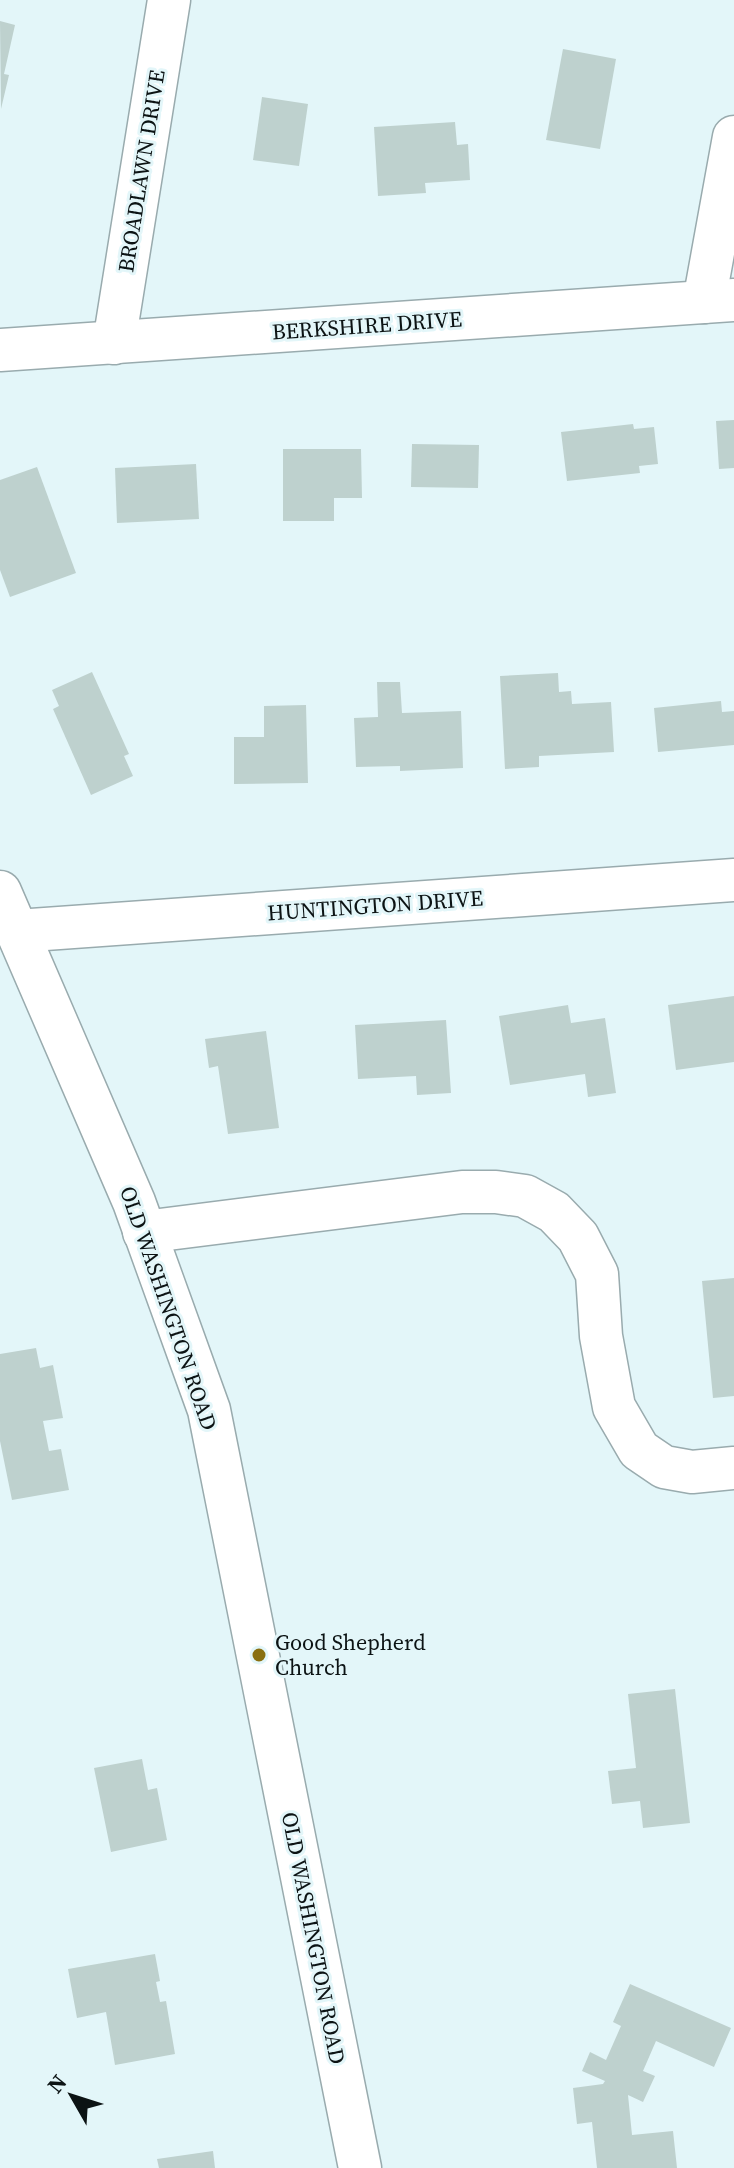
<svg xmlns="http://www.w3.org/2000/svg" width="734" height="2168" font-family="'Source Serif 4',serif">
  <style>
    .building { fill: #bed1ce }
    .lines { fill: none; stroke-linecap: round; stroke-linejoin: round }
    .minor-casing { stroke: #99abae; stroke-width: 45 }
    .minor { stroke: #fff; stroke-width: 42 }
    .poi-dot { fill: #896f10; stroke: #e3f6f9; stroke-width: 3 }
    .labels { text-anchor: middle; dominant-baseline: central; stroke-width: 6; stroke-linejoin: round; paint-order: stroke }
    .street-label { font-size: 22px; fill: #0c1314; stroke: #e3f6f9 }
    .poi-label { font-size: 22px; fill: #0c1314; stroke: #e3f6f9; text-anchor: start }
  </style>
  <rect width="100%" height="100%" fill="#e3f6f9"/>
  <g class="building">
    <polygon points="0,21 15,25 4,74 9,75 1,109"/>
    <polygon points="563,49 616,59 600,149 546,140"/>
    <polygon points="262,97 308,104 299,166 253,160"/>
    <polygon points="455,122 457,145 468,144 470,180 425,183 426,193 378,196 374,127"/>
    <polygon points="734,420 734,468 719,469 716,421"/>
    <polygon points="633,424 634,429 654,427 658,464 639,466 640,473 567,481 561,432"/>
    <polygon points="412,444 479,445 478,488 411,487"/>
    <polygon points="283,449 361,449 362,498 334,498 334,521 283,521"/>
    <polygon points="196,464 199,519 117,523 115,468"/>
    <polygon points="37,467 76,573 10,597 0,570 0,480"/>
    <polygon points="92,672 129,754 124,756 133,776 91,795 53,709 59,706 52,690"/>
    <polygon points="558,673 559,692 571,691 572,704 611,702 614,752 539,756 539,767 505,769 500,676"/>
    <polygon points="377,682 400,682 402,713 461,711 463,768 400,771 400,766 356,767 354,718 378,717"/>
    <polygon points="721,701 722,712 734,711 734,745 658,752 654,708"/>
    <polygon points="306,705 308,783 234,784 234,737 264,737 264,706"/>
    <polygon points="734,996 734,1062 676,1070 668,1005"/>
    <polygon points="568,1005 571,1023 605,1018 616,1093 588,1097 585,1074 510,1085 499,1016"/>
    <polygon points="446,1020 451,1093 417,1095 416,1076 358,1079 355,1025"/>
    <polygon points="266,1031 279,1128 228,1134 218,1066 209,1068 205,1039"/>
    <polygon points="734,1278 734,1396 713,1398 702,1281"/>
    <polygon points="36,1348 40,1368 53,1365 63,1418 43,1421 49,1451 61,1449 69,1490 12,1500 0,1441 0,1354"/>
    <polygon points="675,1689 690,1823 643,1828 640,1801 612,1804 608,1771 636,1768 628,1694"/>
    <polygon points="142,1759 148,1790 157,1788 167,1840 111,1852 94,1768"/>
    <polygon points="155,1954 160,1981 156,1982 160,2002 166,2001 175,2054 115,2065 106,2012 77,2018 68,1969"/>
    <polygon points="630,1984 731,2028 714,2067 656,2041 643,2071 655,2076 643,2102 628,2095 632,2135 673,2131 677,2168 597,2168 592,2122 577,2124 573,2088 603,2084 605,2081 582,2071 590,2052 606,2060 621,2026 613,2022"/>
    <polygon points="213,2151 215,2168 159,2168 157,2159"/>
  </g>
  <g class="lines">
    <defs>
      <g id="minor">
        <polyline points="704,302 734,137"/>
        <polyline points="114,343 169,0"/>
        <polyline points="0,350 734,300"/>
        <polyline points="0,892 134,1202 209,1410 360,2168"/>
        <polyline points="17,931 734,880"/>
        <polyline points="144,1232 462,1192 496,1192 525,1196 554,1212 578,1237 597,1274 601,1336 614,1407 639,1450 664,1467 692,1472 734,1468"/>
      </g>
    </defs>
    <use href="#minor" class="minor-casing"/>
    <use href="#minor" class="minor"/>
  </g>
  <circle class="poi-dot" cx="259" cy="1655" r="8"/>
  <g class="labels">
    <g class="street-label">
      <text transform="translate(141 171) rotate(-81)">BROADLAWN DRIVE</text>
      <text transform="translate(367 325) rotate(-4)">BERKSHIRE DRIVE</text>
      <text transform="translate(375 905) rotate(-4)">HUNTINGTON DRIVE</text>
      <text transform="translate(169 1308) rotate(71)">OLD WASHINGTON ROAD</text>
      <text transform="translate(314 1938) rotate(79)">OLD WASHINGTON ROAD</text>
    </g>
    <g class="poi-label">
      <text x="275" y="1642">Good Shepherd<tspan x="275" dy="25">Church</tspan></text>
    </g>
  </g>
  <g transform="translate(72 2096) rotate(309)" stroke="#e3f6f9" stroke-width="6" paint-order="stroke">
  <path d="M0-6L14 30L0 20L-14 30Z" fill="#0c1314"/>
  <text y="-12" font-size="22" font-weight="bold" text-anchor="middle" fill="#0c1314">N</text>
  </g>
</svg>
